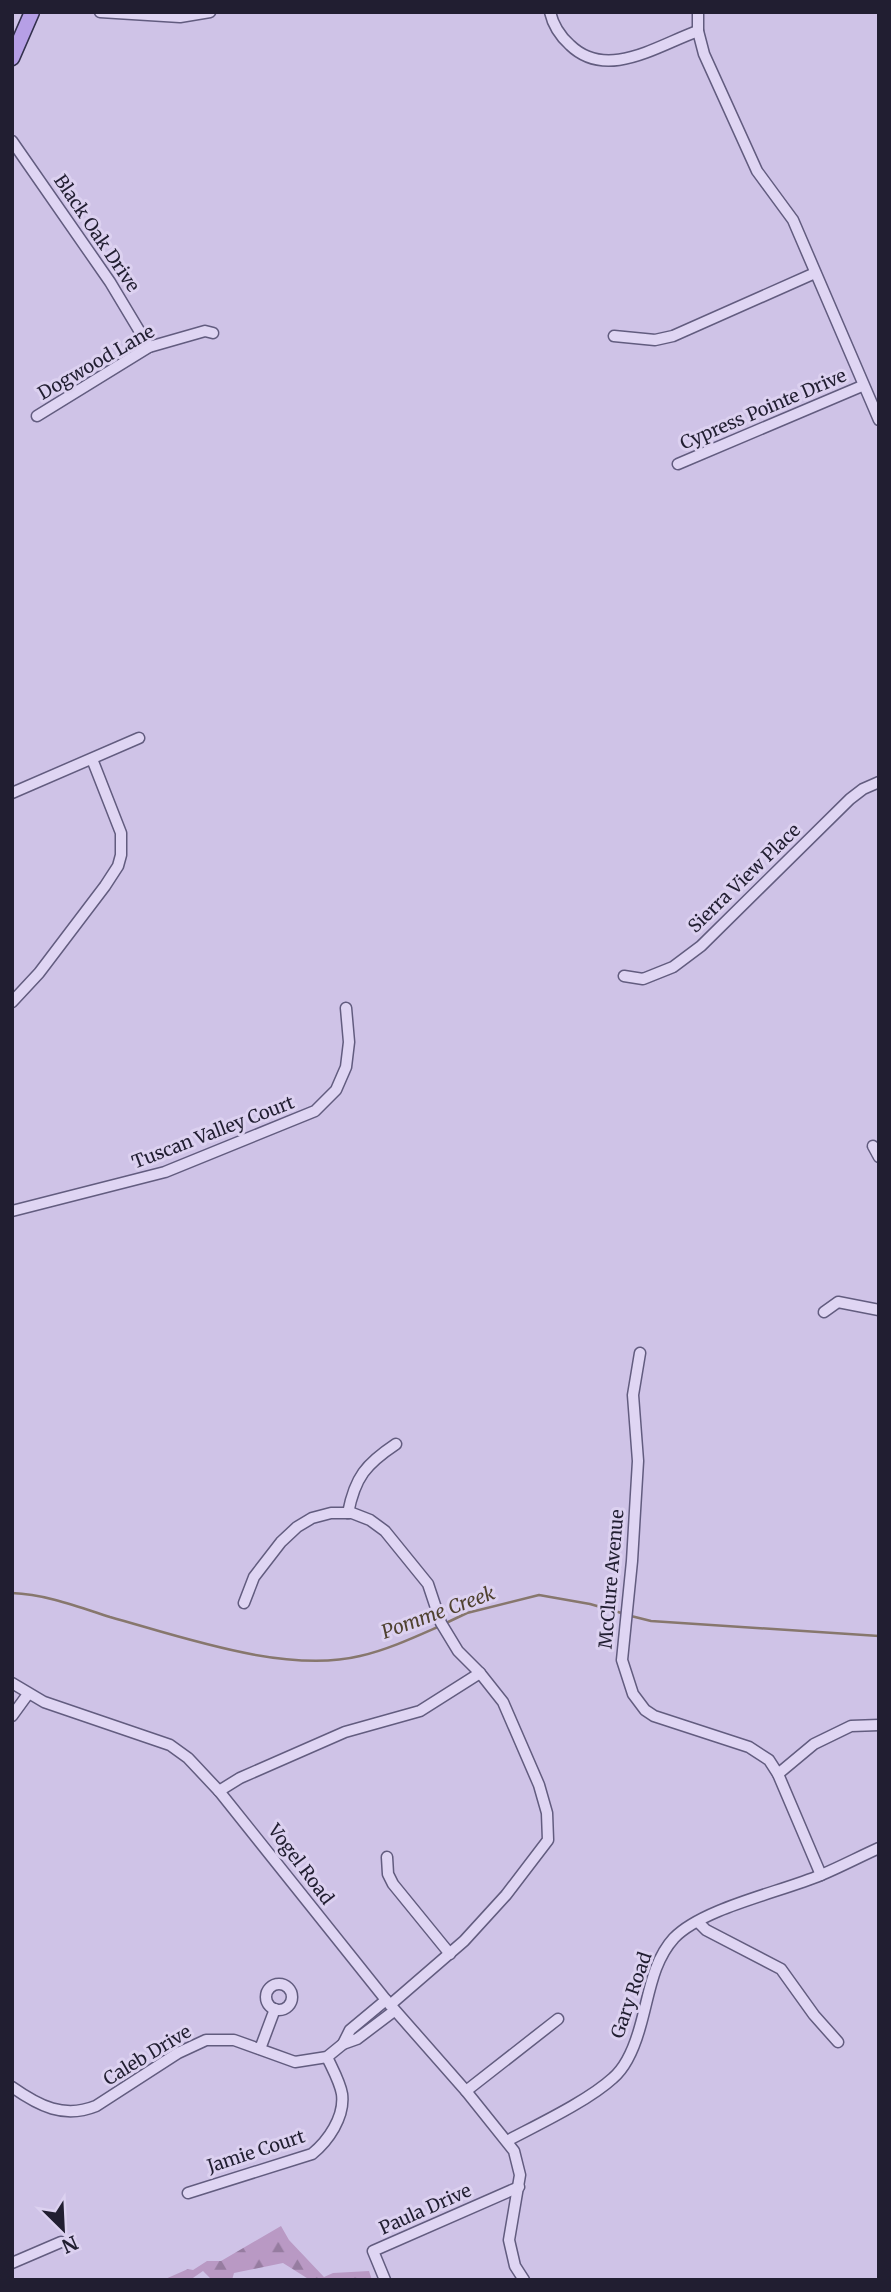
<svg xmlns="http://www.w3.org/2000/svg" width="891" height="2292" font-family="Merriweather,serif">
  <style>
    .forest { fill: url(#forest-firs) }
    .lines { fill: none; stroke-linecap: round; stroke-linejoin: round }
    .stream { stroke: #87776d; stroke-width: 2.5 }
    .minor-casing { stroke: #625c7f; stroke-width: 13 }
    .major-casing { stroke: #33304d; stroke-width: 17 }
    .minor { stroke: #dfd5f3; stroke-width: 10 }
    .major { stroke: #b69fe6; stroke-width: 14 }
    .labels { text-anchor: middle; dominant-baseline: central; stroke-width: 6; stroke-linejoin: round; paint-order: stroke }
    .street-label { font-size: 18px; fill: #211e31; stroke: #dcd1f0 }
    .water-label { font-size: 19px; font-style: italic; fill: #4f412f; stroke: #dcd1f0 }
  </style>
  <defs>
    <pattern id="forest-firs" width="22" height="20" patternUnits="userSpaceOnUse" patternTransform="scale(1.75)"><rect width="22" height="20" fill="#b999c4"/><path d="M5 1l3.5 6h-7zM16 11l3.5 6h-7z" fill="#967ca0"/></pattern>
  </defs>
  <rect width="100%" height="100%" fill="#cfc3e7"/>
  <polygon class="forest" points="281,2226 289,2240 324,2277 333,2273 369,2271 372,2280 310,2280 283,2263 234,2273 232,2280 212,2280 203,2271 190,2280 163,2280 188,2269 193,2270 207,2261 221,2261"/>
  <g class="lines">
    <g class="stream">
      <path d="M12,1593C45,1594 79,1607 110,1617C182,1637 286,1674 360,1656C387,1650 415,1637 440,1626"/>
      <polyline points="631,1616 651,1621 879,1636"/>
      <polyline points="446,1623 467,1613 539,1595 590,1604 625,1614"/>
    </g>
    <defs>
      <g id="minor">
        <polyline points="100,12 180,17 210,12"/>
        <path d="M550,12C553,25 560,36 570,45C607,81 658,45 698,31"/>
        <polyline points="698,12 698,31 704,54 757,171 793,220 879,420"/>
        <polyline points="12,141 110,282 149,347"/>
        <polyline points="614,336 655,340 673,336 815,273"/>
        <polyline points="37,416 149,347 205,331 213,333"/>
        <polyline points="678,464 862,386"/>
        <polyline points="12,793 139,738"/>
        <polyline points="624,976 643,979 673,967 701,946 850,799 863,789 879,782"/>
        <polyline points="12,1002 39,973 105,886 118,866 121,855 121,833 92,759"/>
        <polyline points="873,1146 879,1157"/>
        <polyline points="12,1211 165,1172 315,1111 336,1090 346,1067 349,1042 346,1008"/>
        <polyline points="824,1312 838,1302 879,1310"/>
        <polyline points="640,1353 633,1395 638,1461 632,1561 622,1660 633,1694 645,1710 654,1716 749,1747 769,1760 778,1774 821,1875"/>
        <path d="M348,1513C355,1477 366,1464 396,1444"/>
        <polyline points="244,1603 254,1577 281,1542 297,1527 312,1518 331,1513 352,1513 370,1520 385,1531 428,1584 441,1623 458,1651 480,1673 503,1702 539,1785 547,1813 548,1840 506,1895 464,1941 390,2005"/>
        <polyline points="12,1683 44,1702 170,1745 188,1758 219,1791 386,2000 466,2091 514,2151 520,2175 509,2240 515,2266 524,2280"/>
        <polyline points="12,1716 28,1694"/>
        <polyline points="778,1774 814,1744 851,1726 879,1725"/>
        <polyline points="219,1791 240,1778 345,1732 420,1711 480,1673"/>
        <polyline points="387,1857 388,1874 393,1884 450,1954"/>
        <polyline points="698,1922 706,1930 781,1969 814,2015 838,2042"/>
        <circle cx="279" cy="1997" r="13"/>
        <polyline points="343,2044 350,2030 386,2000"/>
        <polyline points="260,2049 275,2009"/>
        <path d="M12,2087C39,2106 64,2119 96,2106L178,2053L206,2040H234L295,2062L327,2057L343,2044L357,2039L394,2011"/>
        <polyline points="466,2091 558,2019"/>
        <path d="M507,2141C537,2125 588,2101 613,2078C627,2066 635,2045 640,2027C649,1997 652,1962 674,1938C703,1908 781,1892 821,1875C840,1867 859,1857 879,1848"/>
        <path d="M188,2193L312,2154C328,2141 345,2117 342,2094C340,2082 332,2068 327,2057"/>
        <polyline points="12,2263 61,2242"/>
        <polyline points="385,2280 373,2251 519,2187"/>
      </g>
      <polyline id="major" points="12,58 32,12"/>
    </defs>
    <use href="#minor" class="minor-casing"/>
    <use href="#major" class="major-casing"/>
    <use href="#minor" class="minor"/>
    <use href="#major" class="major"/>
  </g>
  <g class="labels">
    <g class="street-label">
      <text transform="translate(97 233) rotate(56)">Black Oak Drive</text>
      <text transform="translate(96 362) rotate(-30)">Dogwood Lane</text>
      <text transform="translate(763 409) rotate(-23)">Cypress Pointe Drive</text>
      <text transform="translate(744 878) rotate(-44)">Sierra View Place</text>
      <text transform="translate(213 1132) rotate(-21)">Tuscan Valley Court</text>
      <text transform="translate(611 1579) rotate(-85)">McClure Avenue</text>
      <text transform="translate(301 1864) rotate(53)">Vogel Road</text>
      <text transform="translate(631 1995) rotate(-71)">Gary Road</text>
      <text transform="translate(147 2055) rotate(-31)">Caleb Drive</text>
      <text transform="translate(256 2151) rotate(-18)">Jamie Court</text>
      <text transform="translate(425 2209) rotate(-24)">Paula Drive</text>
    </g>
    <g class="water-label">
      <text transform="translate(438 1612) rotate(-20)">Pomme Creek</text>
    </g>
  </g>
  <rect width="891" height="2292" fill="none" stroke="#211e31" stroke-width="28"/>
  <g transform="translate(63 2229) rotate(156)" stroke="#dcd1f0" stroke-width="5" paint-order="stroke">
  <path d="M0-5L12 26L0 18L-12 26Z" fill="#211e31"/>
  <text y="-10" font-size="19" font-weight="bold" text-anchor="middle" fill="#211e31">N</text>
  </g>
</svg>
